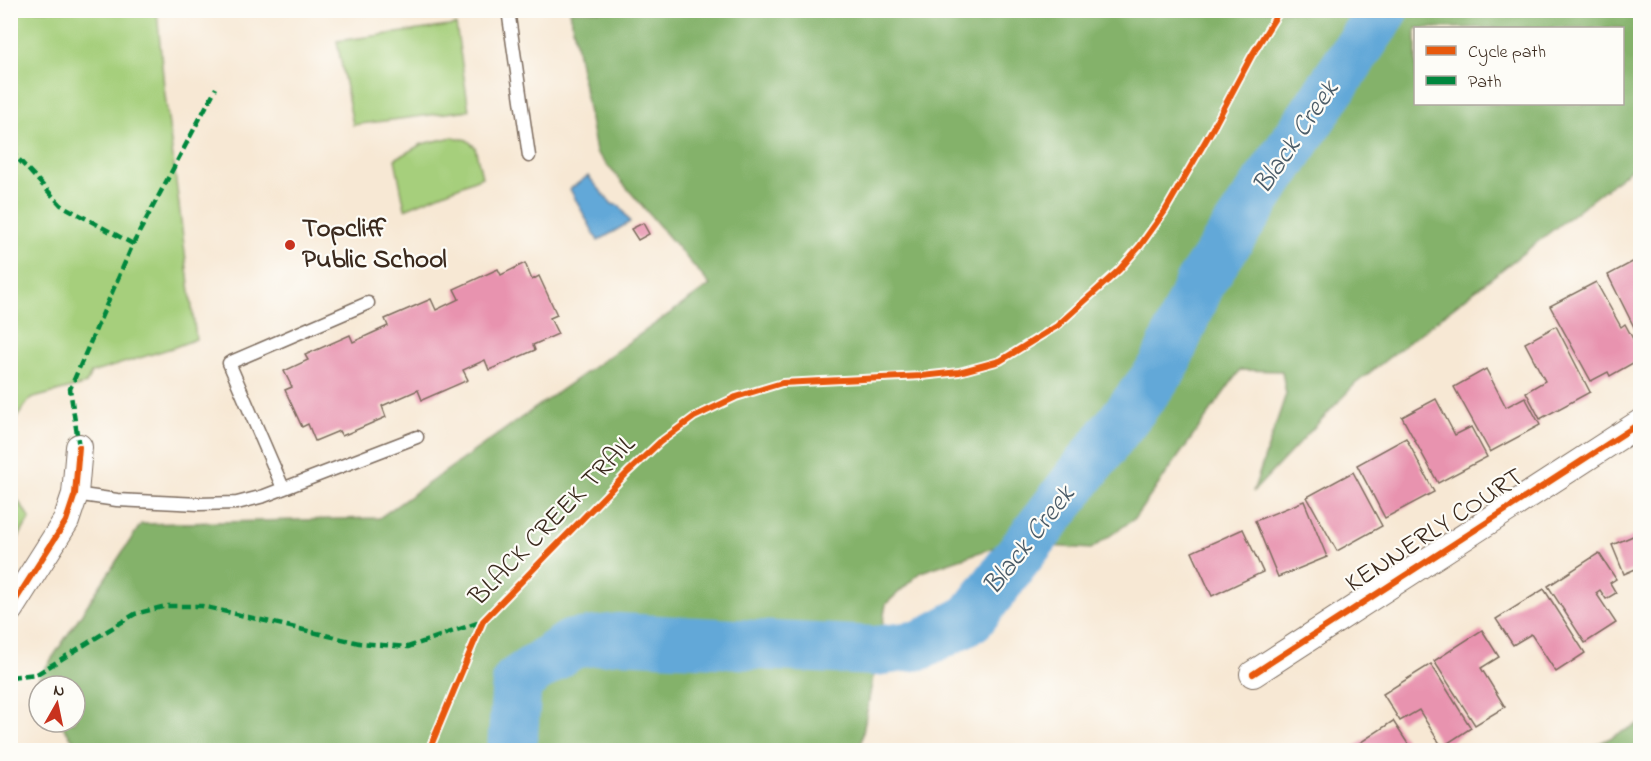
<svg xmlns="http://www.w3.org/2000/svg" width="1651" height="761" font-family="'Indie Flower',sans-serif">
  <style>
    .green { fill: #a6cf7b; stroke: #707c4c; stroke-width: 1.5 }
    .forest { fill: #84b26b; stroke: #606e44; stroke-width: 1.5; fill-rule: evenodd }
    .water { fill: #62a8d8; stroke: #4e697b; stroke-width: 1.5 }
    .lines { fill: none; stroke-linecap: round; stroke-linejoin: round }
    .river { stroke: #62a8d8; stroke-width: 50 }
    .building { fill: #e893af }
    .service-casing { stroke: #7d6c5e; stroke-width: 15 }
    .minor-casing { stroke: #7d6c5e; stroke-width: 28 }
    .service { stroke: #fff; stroke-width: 12 }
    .minor { stroke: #fff; stroke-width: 26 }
    .quiet { stroke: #00873e; stroke-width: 4.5; stroke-dasharray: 9 4.5; stroke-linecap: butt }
    .cycleway-casing { stroke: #fdfcf7; stroke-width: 10 }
    .cycleway { stroke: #e8590c; stroke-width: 6 }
    .poi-dot { fill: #c8321e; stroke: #fdfcf7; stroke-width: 2 }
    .labels { text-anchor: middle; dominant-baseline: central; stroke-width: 4.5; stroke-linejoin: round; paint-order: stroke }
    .poi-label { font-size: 27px; font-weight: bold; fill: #3b2a1e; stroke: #fdfcf7; text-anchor: start }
    .street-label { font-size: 27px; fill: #3b2a1e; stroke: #fdfcf7 }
    .water-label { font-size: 28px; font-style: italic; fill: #4b5c68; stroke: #fdfcf7 }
  </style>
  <rect width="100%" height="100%" fill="#fdfcf7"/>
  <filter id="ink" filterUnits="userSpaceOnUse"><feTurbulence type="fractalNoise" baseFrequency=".0167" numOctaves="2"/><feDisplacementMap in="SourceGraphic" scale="12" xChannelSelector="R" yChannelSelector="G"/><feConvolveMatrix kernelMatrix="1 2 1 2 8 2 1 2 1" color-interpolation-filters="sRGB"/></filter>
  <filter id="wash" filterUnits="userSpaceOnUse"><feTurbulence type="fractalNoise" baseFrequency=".008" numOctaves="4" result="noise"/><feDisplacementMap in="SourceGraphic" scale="24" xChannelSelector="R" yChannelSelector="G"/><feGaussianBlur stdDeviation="1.35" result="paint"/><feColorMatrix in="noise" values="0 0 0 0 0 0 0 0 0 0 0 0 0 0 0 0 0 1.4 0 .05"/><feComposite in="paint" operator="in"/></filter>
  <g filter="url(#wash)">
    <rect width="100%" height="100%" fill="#f7e8d4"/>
    <g class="green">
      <polygon points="11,10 157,11 164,87 196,339 175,347 91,373 86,384 30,399 11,426"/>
      <polygon points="456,25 469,110 353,125 337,41"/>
      <polygon points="453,137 467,140 475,147 482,177 405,209 395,159 422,144"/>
      <polygon points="11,491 30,518 11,550 10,550"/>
    </g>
    <g class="forest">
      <path d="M570,11H1640V162L1355,384L1253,492L1286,394L1282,371L1240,370L1134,519L1091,549L1007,543L921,572L886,604L860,750H81L59,722H75V686H39V695L33,687L141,524L379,518L710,285L596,152ZM1416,28H1622V104H1416Z"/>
      <polygon points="1640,723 1640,750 1586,750"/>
    </g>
    <polygon class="water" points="588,176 612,204 620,206 630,222 598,241 570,189"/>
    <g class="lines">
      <polyline class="river" points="512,750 517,681 572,644 618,638 875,651 921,645 971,618 1163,368 1199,284 1384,10"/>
    </g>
    <g id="blocks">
      <g class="building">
        <polygon points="643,223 649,234 638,240 631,229"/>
        <polygon points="1640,258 1640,339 1608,275"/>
        <polygon points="525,263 532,280 539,276 557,315 550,318 558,334 533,345 535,350 489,370 485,360 463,370 468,380 422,400 418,390 382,406 386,417 342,436 339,431 315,441 308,424 302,427 285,390 292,387 284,371 308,360 305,355 350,335 353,342 388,326 385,319 431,299 436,310 459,299 454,289 498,269 501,275"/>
        <polygon points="1596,282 1621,327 1625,324 1640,352 1640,359 1610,376 1608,372 1591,381 1550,306"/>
        <polygon points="1556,326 1590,392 1540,419 1526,392 1545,381 1525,343"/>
        <polygon points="1486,369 1506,407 1525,397 1540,425 1490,452 1454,387"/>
        <polygon points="1436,399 1455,435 1471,427 1487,457 1438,483 1402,417"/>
        <polygon points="1406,438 1434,492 1385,518 1357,465"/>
        <polygon points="1353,472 1382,526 1337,551 1307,497"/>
        <polygon points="1304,501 1327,557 1278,577 1255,521"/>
        <polygon points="1243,529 1263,572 1212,596 1192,552"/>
        <polygon points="1640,533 1640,567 1624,574 1612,545"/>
        <polygon points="1599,553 1616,579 1610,583 1616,593 1606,599 1600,590 1596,593 1616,623 1585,643 1548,586"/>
        <polygon points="1544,589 1585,653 1556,672 1531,634 1513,645 1496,619"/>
        <polygon points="1482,630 1499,657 1481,668 1505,707 1475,725 1434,661"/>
        <polygon points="1431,664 1471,728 1442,747 1419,710 1400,721 1383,694"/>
        <polygon points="1393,721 1410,747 1404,750 1349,750"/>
      </g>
    </g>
  </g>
  <g filter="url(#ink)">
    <use href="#blocks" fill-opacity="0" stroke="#7d6c5e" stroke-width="1.5"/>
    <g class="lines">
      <defs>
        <g id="service">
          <polyline points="508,10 529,156"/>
          <polyline points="283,488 229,363 368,303"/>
          <polyline points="75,494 117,500 199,504 237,503 264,496 417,437"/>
        </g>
        <g id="minor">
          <polyline points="10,609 66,521 75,494 79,447"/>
          <polyline points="1253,674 1640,423"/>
        </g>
      </defs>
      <use href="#service" class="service-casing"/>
      <use href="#minor" class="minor-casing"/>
      <use href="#service" class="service"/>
      <use href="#minor" class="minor"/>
      <g class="quiet">
        <polyline points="10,150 61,205 133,244"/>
        <polyline points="79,447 70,389 133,244 216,88"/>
        <polyline points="10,677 37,674 135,614 166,606 202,606 359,643 408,647 483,621"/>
      </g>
      <defs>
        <g id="cycleway">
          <polyline points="10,609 66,521 75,494 79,447"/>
          <polyline points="1253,674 1640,423"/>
          <polyline points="429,750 483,621 628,472 660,442 694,417 736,397 782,383 922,376 959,372 1000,361 1057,326 1119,270 1140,246 1165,211 1213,128 1252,55 1280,10"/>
        </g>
      </defs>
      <use href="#cycleway" class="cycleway-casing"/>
      <use href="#cycleway" class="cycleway"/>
    </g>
  </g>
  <circle class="poi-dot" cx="290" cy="245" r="6"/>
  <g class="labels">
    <g class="poi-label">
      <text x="302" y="229">Topcliff<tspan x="302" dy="31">Public School</tspan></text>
    </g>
    <g class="street-label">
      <text transform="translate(553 521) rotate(-46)">BLACK CREEK TRAIL</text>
      <text transform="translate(1435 531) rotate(-33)">KENNERLY COURT</text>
    </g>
    <g class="water-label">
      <text transform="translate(1297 138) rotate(-56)">Black Creek</text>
      <text transform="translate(1030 541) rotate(-52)">Black Creek</text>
    </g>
  </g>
  <rect width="1651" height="761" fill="none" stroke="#fdfcf7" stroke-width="36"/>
  <rect x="1414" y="27" width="210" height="78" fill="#fdfcf7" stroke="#afa8a0" stroke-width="1.5"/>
  <rect x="1426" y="46" width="30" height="9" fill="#e8590c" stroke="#afa8a0" stroke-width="1.5"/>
  <text x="1468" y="57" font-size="18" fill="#3b2a1e">Cycle path</text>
  <rect x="1426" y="76" width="30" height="9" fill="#00873e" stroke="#afa8a0" stroke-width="1.5"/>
  <text x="1468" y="87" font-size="18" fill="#3b2a1e">Path</text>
  <g transform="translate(57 704) rotate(9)"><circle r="28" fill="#fdfcf7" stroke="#afa8a0" stroke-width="1.5"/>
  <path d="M0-4.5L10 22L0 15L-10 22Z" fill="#c8321e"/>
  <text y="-9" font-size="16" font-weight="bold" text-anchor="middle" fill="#3b2a1e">N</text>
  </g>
</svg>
